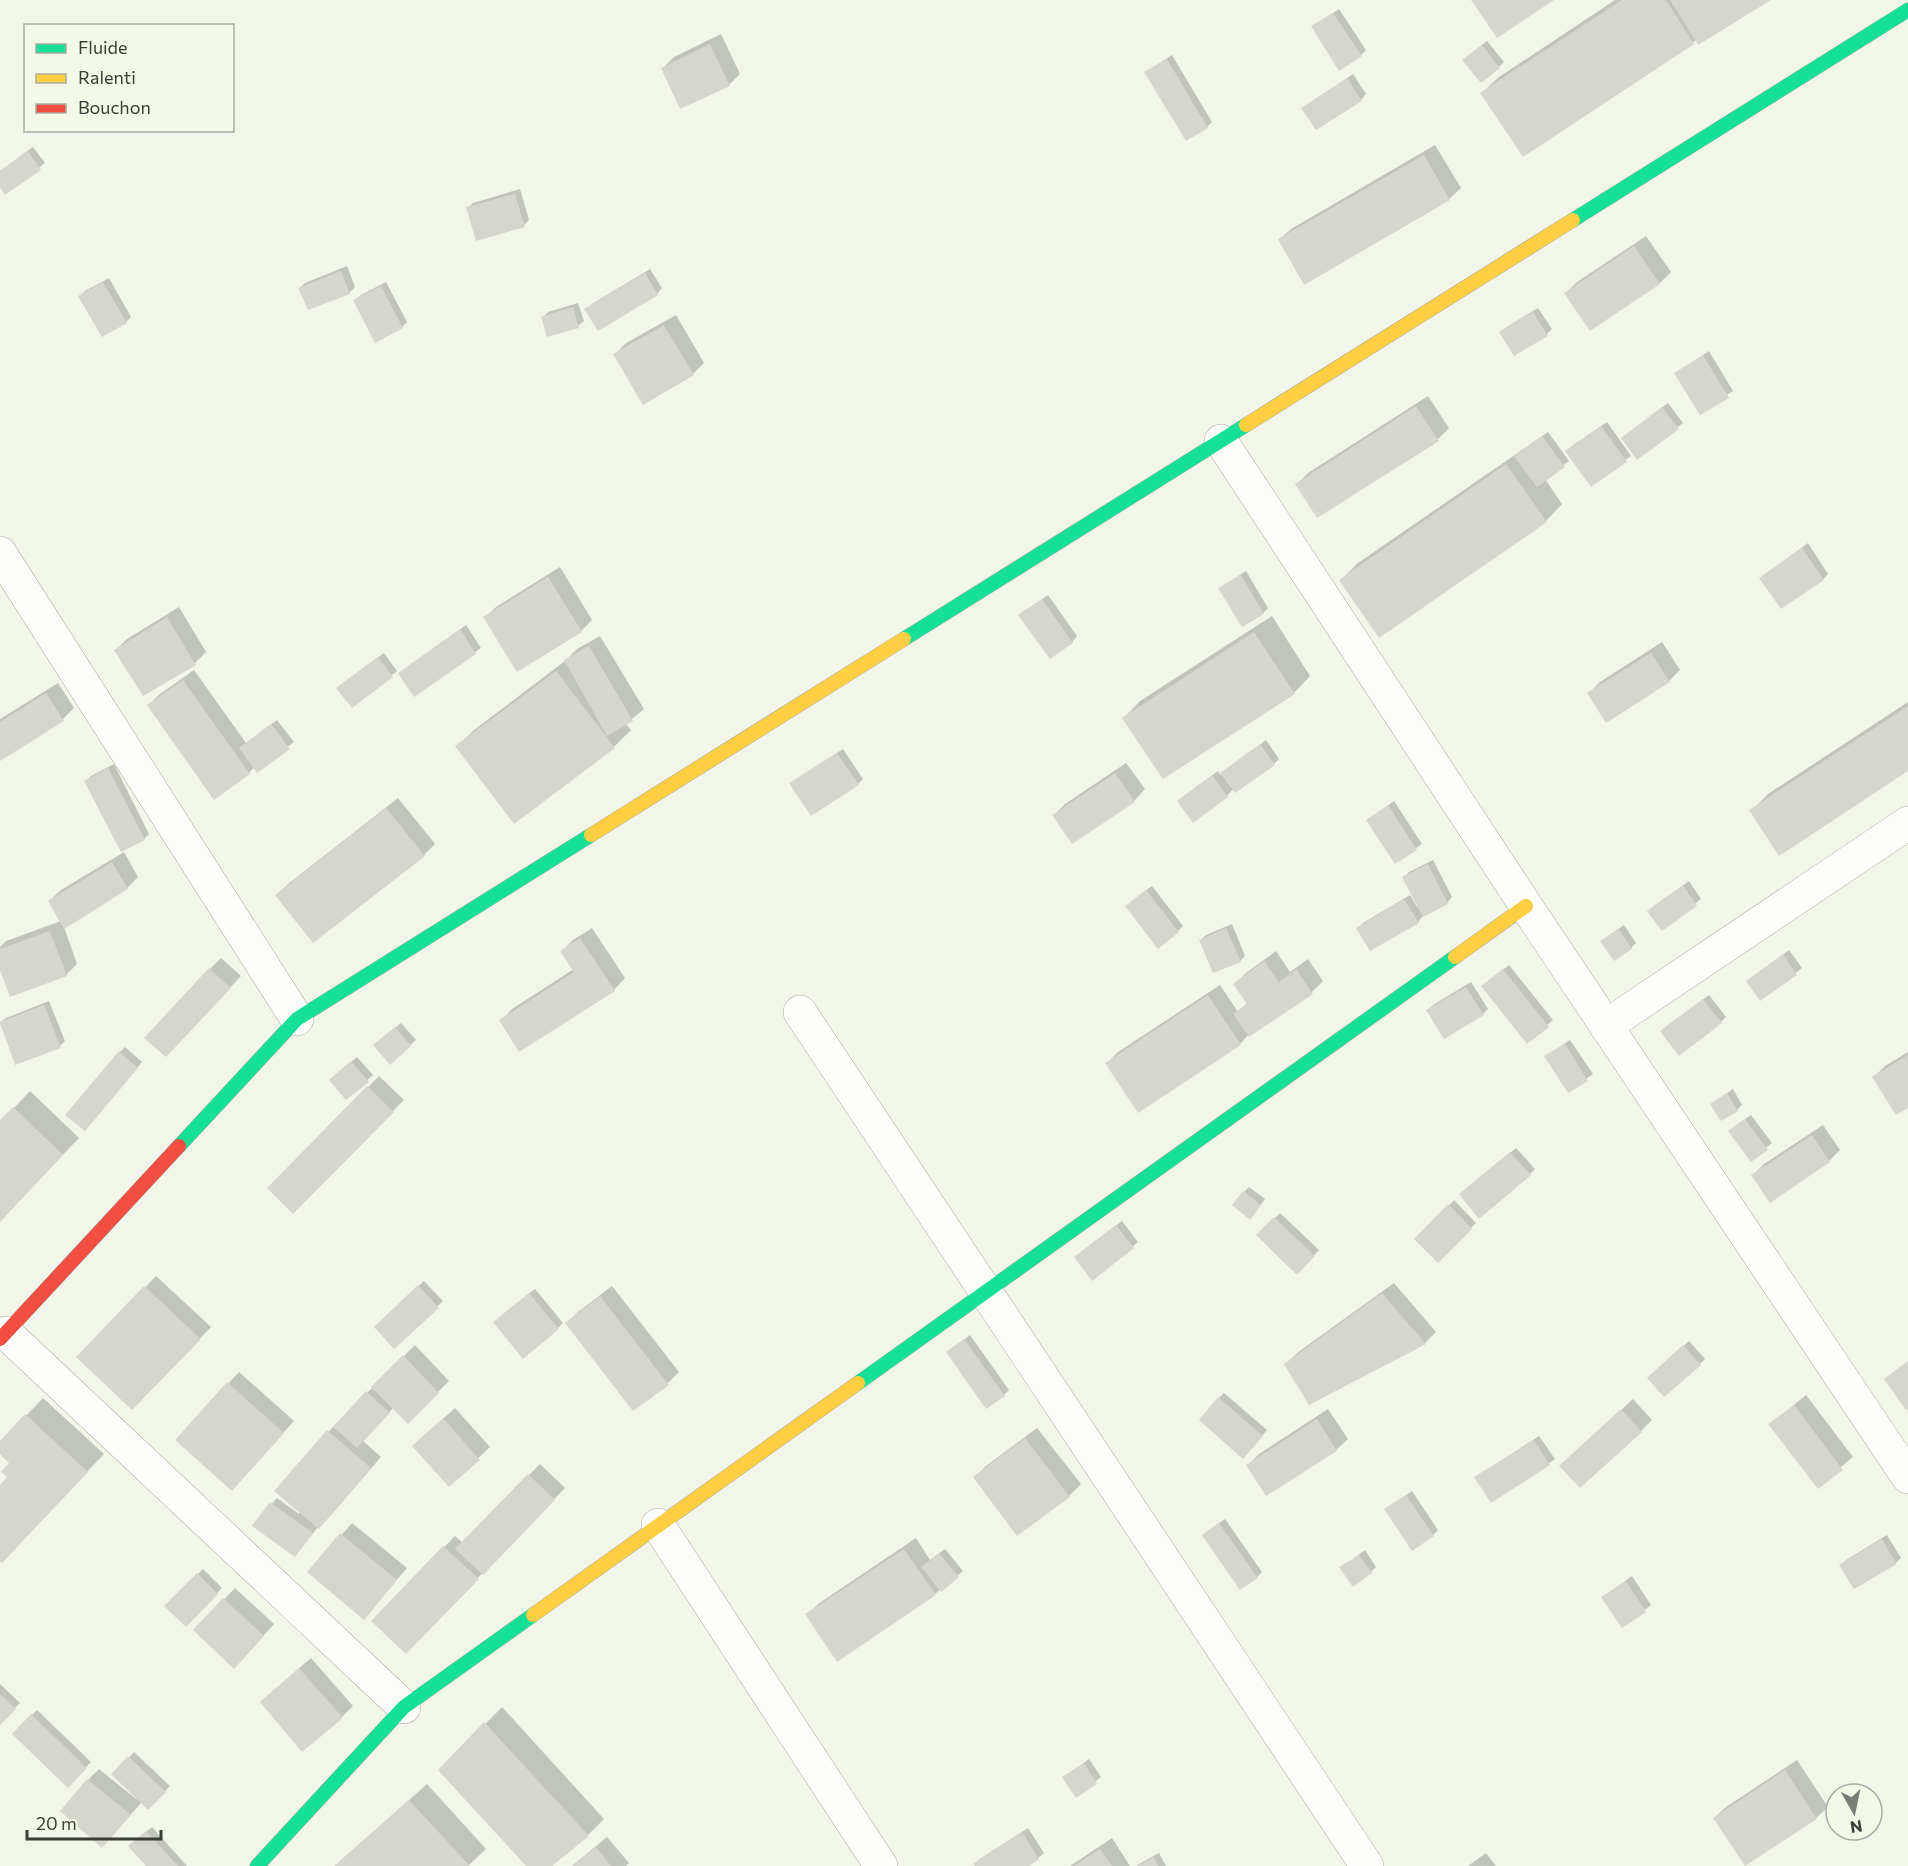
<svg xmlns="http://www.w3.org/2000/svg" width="1908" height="1866" font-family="Commissioner,sans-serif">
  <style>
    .shadow { fill: #0003 }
    .building { fill: #d5d6cd }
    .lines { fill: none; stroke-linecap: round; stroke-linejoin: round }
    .street-casing { stroke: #a9aba3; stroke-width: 34 }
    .fast-casing { stroke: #a9aba3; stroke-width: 15 }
    .slow-casing { stroke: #a9aba3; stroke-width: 15 }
    .jam-casing { stroke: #a9aba3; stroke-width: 15 }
    .street { stroke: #fdfefc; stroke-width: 33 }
    .fast { stroke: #16e098; stroke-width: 14 }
    .slow { stroke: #ffcf43; stroke-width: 14 }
    .jam { stroke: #f24e42; stroke-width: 14 }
  </style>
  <rect width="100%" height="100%" fill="#f2f5ea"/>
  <g class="shadow">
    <polygon points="1615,0 1769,0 1696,40 1523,155 1482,93 1499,77"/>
    <polygon points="1339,9 1366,50 1361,55 1313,26"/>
    <polygon points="721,34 740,74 729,85 663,68 674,57"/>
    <polygon points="1487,41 1504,62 1499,67 1469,55"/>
    <polygon points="1172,55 1212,122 1207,127 1146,72"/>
    <polygon points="1353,74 1366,94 1361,100 1303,108"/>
    <polygon points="1435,145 1461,188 1449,199 1305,283 1279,240 1291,229"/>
    <polygon points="33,147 45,163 6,193 0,185 0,171"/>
    <polygon points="520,189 529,220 524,225 468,208 473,203"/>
    <polygon points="1646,236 1671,272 1660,283 1590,329 1566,293 1577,282"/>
    <polygon points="347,266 355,287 349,293 300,288 305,283"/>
    <polygon points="650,269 662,288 657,294 586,310 592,304"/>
    <polygon points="109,278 131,317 126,322 80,296 85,291"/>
    <polygon points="386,282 407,322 402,327 355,300 361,295"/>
    <polygon points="578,303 584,321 578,326 543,317 548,312"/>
    <polygon points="1538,308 1552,329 1547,334 1501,332 1507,327"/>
    <polygon points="676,315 704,363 693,374 615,354 626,343"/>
    <polygon points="1709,351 1733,391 1700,413 1676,373"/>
    <polygon points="1428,396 1449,428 1438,439 1297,484 1308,473"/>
    <polygon points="1668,403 1683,423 1637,458 1628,433"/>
    <polygon points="1607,422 1631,456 1591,485 1572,446"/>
    <polygon points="1548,432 1569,461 1545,479 1562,504 1546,521 1341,580 1358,563"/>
    <polygon points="1808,543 1828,574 1823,579 1761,578"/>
    <polygon points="560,567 592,620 581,631 485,618 496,607"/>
    <polygon points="1246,571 1268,608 1263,613 1220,588"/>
    <polygon points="1048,595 1077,636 1072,642 1026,610"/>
    <polygon points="179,607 206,652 195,663 116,650 127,639"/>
    <polygon points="1272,616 1310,676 1294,693 1124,718 1140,701"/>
    <polygon points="466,625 481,648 414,695 400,673"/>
    <polygon points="600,636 644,709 626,724 631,730 614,747 515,822 457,747 474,730 565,661 577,649"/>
    <polygon points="1662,642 1680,670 1669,681 1589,693 1600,682"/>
    <polygon points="384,653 397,671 352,706 343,683"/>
    <polygon points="194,670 246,743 277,720 294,742 258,771 255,766 249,773 148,705 160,694"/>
    <polygon points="58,683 74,708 63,719 0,759 0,719"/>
    <polygon points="1908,702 1908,770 1751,811 1768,794"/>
    <polygon points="1266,740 1279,759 1274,764 1234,788 1227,796 1184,796 1218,771 1220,775"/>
    <polygon points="843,749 863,779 858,784 791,783"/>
    <polygon points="1126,763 1145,789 1134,801 1054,815 1065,804"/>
    <polygon points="114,764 149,834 144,839 86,781 91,776"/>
    <polygon points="398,798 435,844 424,855 277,895 288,884"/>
    <polygon points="1394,801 1422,844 1396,862 1368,820"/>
    <polygon points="124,852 138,877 127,888 64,927 77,964 66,975 0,966 0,947 6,941 61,921 49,901 61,890"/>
    <polygon points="1433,860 1452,897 1447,903 1423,916 1418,922 1358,928 1363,923 1410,895 1417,907 1419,905 1404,878 1409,872"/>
    <polygon points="1689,881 1701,899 1662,929 1654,906"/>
    <polygon points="1152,886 1183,926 1178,931 1132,901"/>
    <polygon points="1232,924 1245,956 1240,961 1201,940 1206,935"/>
    <polygon points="1624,925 1636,943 1631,948 1608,936"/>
    <polygon points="592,928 625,978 614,990 520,1050 501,1021 512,1009 574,969 562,951 573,940"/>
    <polygon points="1789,950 1802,968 1760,999 1748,981"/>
    <polygon points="1276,951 1290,972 1308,959 1323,981 1312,992 1249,1034 1240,1044 1107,1063 1118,1052 1220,985 1238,1012 1248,1002 1235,984 1246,973"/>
    <polygon points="221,958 241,976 177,1044 210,969"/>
    <polygon points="1509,965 1553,1020 1527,1042 1488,981"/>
    <polygon points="1471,982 1488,1009 1483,1014 1428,1010 1433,1005"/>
    <polygon points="1709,995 1726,1017 1721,1022 1667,1026"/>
    <polygon points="49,1001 65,1041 60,1046 16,1064 0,1023 6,1018"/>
    <polygon points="401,1023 416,1040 390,1063 381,1040"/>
    <polygon points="1570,1040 1593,1074 1569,1091 1546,1056"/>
    <polygon points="125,1047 142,1062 90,1124 120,1052"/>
    <polygon points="1908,1052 1908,1106 1874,1077 1885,1066"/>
    <polygon points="357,1057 373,1075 347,1098 336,1075"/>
    <polygon points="379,1076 404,1100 293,1211 269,1188"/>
    <polygon points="1733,1089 1742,1105 1737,1110 1712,1104"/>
    <polygon points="30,1091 79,1138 0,1220 0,1123"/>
    <polygon points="1751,1115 1772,1143 1751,1160 1735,1126"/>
    <polygon points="1823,1125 1840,1150 1829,1161 1753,1175 1764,1164"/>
    <polygon points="1516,1148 1535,1169 1530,1174 1466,1189"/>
    <polygon points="1249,1187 1265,1199 1255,1213 1244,1192"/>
    <polygon points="1454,1200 1476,1223 1438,1261 1416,1239"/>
    <polygon points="1280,1213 1319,1250 1297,1273 1258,1235"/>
    <polygon points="1122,1221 1138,1242 1132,1247 1081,1252"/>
    <polygon points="156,1276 211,1327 132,1408 78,1357"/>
    <polygon points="424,1281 443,1301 394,1347 376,1327"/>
    <polygon points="1394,1283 1436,1332 1425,1343 1286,1365 1297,1353"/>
    <polygon points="612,1286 679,1372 668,1383 567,1323 578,1312"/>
    <polygon points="535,1289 563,1323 558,1328 500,1317"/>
    <polygon points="970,1335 1009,1390 1004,1395 954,1347"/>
    <polygon points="1689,1341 1705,1359 1700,1364 1654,1373"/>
    <polygon points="415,1345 449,1381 408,1422 394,1407 363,1441 381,1457 330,1516 318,1527 300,1550 254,1525 277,1498 299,1514 328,1432"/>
    <polygon points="239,1372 294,1421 243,1477 177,1440"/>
    <polygon points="1224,1393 1267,1430 1248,1452 1219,1398"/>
    <polygon points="1806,1395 1853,1457 1818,1486 1770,1425"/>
    <polygon points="43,1398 104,1454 18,1544 0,1560 0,1487 9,1477 12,1463 0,1452 0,1443"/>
    <polygon points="1633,1399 1652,1420 1641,1431 1573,1455"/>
    <polygon points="455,1408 490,1447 449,1485 425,1435"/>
    <polygon points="1328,1409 1348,1439 1336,1450 1248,1465 1259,1454"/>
    <polygon points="1037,1428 1081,1484 1069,1496 1017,1534 975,1477 986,1466"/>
    <polygon points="1539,1436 1555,1459 1492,1501 1476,1477"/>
    <polygon points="540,1464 565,1488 406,1652 373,1621 455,1536 463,1543"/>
    <polygon points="1412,1491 1438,1530 1433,1535 1386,1509"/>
    <polygon points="1225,1519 1262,1572 1257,1577 1209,1530"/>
    <polygon points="352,1523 407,1568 364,1618 309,1572"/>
    <polygon points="1887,1535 1901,1558 1896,1563 1841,1565 1846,1560"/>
    <polygon points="916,1538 930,1560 945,1549 963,1571 935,1594 807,1615 818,1604"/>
    <polygon points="1365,1550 1376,1567 1371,1572 1341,1568"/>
    <polygon points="203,1569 222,1588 186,1625 167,1606"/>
    <polygon points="1632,1576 1651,1605 1622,1626 1603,1597"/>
    <polygon points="235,1588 274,1624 245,1656 195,1630"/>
    <polygon points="311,1658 353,1706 342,1717 273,1691"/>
    <polygon points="0,1684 20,1703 0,1723"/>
    <polygon points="502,1707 604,1819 588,1835 550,1866 528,1866 440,1770"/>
    <polygon points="37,1710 91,1762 68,1785 14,1734"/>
    <polygon points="134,1752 170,1786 148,1808 142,1802 102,1846 88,1780 99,1769 136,1799 137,1797 113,1774"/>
    <polygon points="1089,1759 1101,1777 1076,1796 1064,1777"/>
    <polygon points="1797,1760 1828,1807 1816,1818 1746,1864 1714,1818 1726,1807"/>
    <polygon points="427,1784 486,1849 468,1866 335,1866"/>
    <polygon points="152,1827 187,1866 148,1866 135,1841"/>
    <polygon points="1028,1828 1044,1853 1038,1858 1026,1866 976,1866 975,1864 980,1859"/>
    <polygon points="607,1837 629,1863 626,1866 572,1866"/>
    <polygon points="1112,1838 1130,1866 1070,1866"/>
    <polygon points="1159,1853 1166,1866 1137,1866 1139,1864"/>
    <polygon points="1486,1853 1496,1866 1468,1866"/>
  </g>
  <g class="building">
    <polygon points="1471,0 1554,0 1497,38"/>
    <polygon points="1622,0 1666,0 1694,44 1523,157 1480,93"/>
    <polygon points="1670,0 1771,0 1698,45"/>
    <polygon points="1333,13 1362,56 1339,71 1311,26"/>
    <polygon points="710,44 730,86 680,109 661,68"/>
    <polygon points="1482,45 1500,68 1481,83 1462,60"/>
    <polygon points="1167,59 1208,128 1186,141 1144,72"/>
    <polygon points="1347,78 1362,101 1316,130 1301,108"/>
    <polygon points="28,151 41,170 5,195 0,187 0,171"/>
    <polygon points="1424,155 1450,200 1304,285 1278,239"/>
    <polygon points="515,194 525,227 476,241 466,207"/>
    <polygon points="1634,246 1660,284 1590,331 1564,293"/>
    <polygon points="341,271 350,294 308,310 298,288"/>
    <polygon points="645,273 658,295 598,331 584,309"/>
    <polygon points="103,282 127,323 102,337 78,296"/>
    <polygon points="381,286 403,328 375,343 353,300"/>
    <polygon points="573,307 579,328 547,337 541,317"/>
    <polygon points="1533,312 1548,336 1514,356 1499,332"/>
    <polygon points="664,325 694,375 643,405 613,354"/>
    <polygon points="1703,355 1729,398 1700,415 1674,373"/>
    <polygon points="1416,406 1439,441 1317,518 1295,484"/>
    <polygon points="1662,407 1679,429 1637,460 1621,438"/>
    <polygon points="1601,426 1627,462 1591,487 1565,451"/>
    <polygon points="1542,436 1565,467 1537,487 1514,456"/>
    <polygon points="1506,464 1547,522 1379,638 1339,580"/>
    <polygon points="1802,548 1824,580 1781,609 1759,578"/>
    <polygon points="1241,575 1264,614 1242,627 1218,588"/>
    <polygon points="548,577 582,632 517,672 483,617"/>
    <polygon points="1042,599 1073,643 1050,659 1018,615"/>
    <polygon points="167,617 196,665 143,696 114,650"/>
    <polygon points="460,629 476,654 414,697 398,673"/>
    <polygon points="1254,632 1295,694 1163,779 1122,718"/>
    <polygon points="589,646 633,721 607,736 564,660"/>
    <polygon points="1651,653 1670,682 1606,723 1587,693"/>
    <polygon points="378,657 393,677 352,708 336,688"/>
    <polygon points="556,671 615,748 514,824 455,746"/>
    <polygon points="183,680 250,774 214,800 147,705"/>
    <polygon points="46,693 64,721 0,761 0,722"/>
    <polygon points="1908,706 1908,771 1779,856 1749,810"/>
    <polygon points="271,724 290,749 257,773 239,748"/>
    <polygon points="1260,744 1275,765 1235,793 1220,773"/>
    <polygon points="837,753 859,785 811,816 789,783"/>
    <polygon points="108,768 145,840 121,852 84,781"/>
    <polygon points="1115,773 1135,802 1072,844 1052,815"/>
    <polygon points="1212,775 1228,797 1193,823 1177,801"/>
    <polygon points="1388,805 1417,850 1395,864 1366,820"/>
    <polygon points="386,808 425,856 313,943 275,895"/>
    <polygon points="112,862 128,889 64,929 48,901"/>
    <polygon points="1428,864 1448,904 1423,917 1402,877"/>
    <polygon points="1683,885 1697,906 1662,931 1647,911"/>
    <polygon points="1146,890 1179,932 1158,949 1125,906"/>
    <polygon points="1404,899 1419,923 1370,951 1356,928"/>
    <polygon points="1226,928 1241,962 1213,973 1199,940"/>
    <polygon points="1619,929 1632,949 1614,961 1600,941"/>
    <polygon points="50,931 67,976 10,997 0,970 0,949"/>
    <polygon points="580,938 615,991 519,1052 499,1020 574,972 560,951"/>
    <polygon points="1783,954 1797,975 1760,1001 1746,981"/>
    <polygon points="1264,961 1279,982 1296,969 1313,994 1249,1037 1233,1014 1247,1004 1233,984"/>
    <polygon points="209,968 231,988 166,1057 144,1038"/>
    <polygon points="1503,969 1549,1027 1527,1044 1481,986"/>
    <polygon points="1466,987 1484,1015 1444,1039 1426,1010"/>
    <polygon points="1208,995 1241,1045 1138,1113 1105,1063"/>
    <polygon points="1703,999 1722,1023 1679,1056 1660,1031"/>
    <polygon points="44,1005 61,1048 15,1065 0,1022"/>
    <polygon points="395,1027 411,1046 390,1065 373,1045"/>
    <polygon points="1565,1044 1588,1081 1568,1093 1544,1056"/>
    <polygon points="119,1051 138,1068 85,1131 65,1115"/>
    <polygon points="1908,1055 1908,1108 1896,1115 1872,1077"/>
    <polygon points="351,1061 369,1082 346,1100 329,1080"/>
    <polygon points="367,1086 394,1112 293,1214 267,1188"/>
    <polygon points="1727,1093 1738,1111 1721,1121 1710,1104"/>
    <polygon points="13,1107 63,1155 0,1222 0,1120"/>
    <polygon points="1745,1119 1768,1150 1751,1162 1728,1131"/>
    <polygon points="1812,1135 1830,1162 1770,1203 1751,1175"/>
    <polygon points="1510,1152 1531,1175 1479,1219 1459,1194"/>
    <polygon points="1243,1191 1261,1205 1250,1220 1232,1205"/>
    <polygon points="1448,1204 1472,1229 1438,1263 1414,1239"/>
    <polygon points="1274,1217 1315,1256 1297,1275 1256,1235"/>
    <polygon points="1116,1225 1134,1248 1092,1281 1074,1257"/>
    <polygon points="418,1285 439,1308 394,1349 374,1327"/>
    <polygon points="144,1286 201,1339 132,1410 76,1357"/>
    <polygon points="529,1293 559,1329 523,1359 493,1322"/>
    <polygon points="1382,1293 1426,1344 1309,1405 1284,1364"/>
    <polygon points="600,1296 669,1385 633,1411 565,1323"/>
    <polygon points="964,1339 1005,1396 986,1409 946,1352"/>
    <polygon points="1683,1345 1701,1365 1664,1397 1647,1378"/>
    <polygon points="403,1355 439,1393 408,1424 371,1387"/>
    <polygon points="1908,1361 1908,1409 1906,1410 1884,1379"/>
    <polygon points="227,1382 284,1433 232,1491 175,1440"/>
    <polygon points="366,1391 390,1413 357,1448 333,1427"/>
    <polygon points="1218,1397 1263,1436 1243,1459 1199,1420"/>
    <polygon points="1794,1405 1843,1470 1818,1489 1768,1424"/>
    <polygon points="1621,1409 1642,1432 1580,1488 1559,1466"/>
    <polygon points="25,1414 88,1472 2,1563 0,1562 0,1485 7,1477 1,1472 9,1463 0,1454 0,1441"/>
    <polygon points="443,1418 480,1460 449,1487 412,1446"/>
    <polygon points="1317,1419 1337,1451 1266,1496 1246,1465"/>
    <polygon points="327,1430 371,1468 319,1529 274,1491"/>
    <polygon points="1025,1438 1070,1497 1017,1536 973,1477"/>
    <polygon points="1534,1440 1550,1465 1491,1503 1474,1477"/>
    <polygon points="528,1474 555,1500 483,1575 455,1549"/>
    <polygon points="1406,1495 1434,1536 1412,1551 1384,1509"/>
    <polygon points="270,1502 313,1533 295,1557 252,1526"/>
    <polygon points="1219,1523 1258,1578 1240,1590 1202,1535"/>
    <polygon points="340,1533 397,1580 364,1620 307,1572"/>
    <polygon points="1882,1539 1897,1564 1854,1589 1839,1565"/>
    <polygon points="443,1546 479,1579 406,1654 371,1621"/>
    <polygon points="904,1549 936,1595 837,1662 805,1614"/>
    <polygon points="939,1553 959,1577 941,1592 921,1567"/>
    <polygon points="1359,1555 1372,1573 1353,1587 1339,1567"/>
    <polygon points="197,1573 218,1594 186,1627 164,1606"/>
    <polygon points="1626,1581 1646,1612 1622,1628 1601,1597"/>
    <polygon points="223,1598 264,1636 234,1669 193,1630"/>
    <polygon points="299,1668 343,1718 302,1752 260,1702"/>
    <polygon points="0,1694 16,1709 0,1725"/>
    <polygon points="31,1714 87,1768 68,1788 12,1734"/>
    <polygon points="484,1722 589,1836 552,1866 526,1866 438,1770"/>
    <polygon points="128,1756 166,1792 148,1810 111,1774"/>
    <polygon points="1084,1763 1097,1784 1076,1798 1062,1777"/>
    <polygon points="1785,1770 1817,1819 1745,1866 1713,1818"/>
    <polygon points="87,1779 131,1815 102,1848 60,1811"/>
    <polygon points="409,1800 470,1866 334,1866"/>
    <polygon points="146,1831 178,1866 146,1866 128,1846"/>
    <polygon points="1022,1832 1039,1859 1029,1866 975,1866 973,1864"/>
    <polygon points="596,1847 611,1866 573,1866"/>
    <polygon points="1100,1849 1112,1866 1074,1866"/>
    <polygon points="1154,1857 1158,1866 1137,1866"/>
  </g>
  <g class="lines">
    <defs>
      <g id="street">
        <polyline points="1221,441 1526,906 1908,1477"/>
        <polyline points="0,553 297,1019"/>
        <polyline points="800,1012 1367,1866"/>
        <polyline points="1606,1026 1908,823"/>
        <polyline points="6,1333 404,1707"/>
        <polyline points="658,1525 881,1866"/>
      </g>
      <g id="fast">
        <polyline points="1573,220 1908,10"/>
        <polyline points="904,639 1246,425"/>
        <polyline points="179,1146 297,1019 591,835"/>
        <polyline points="858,1383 1455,957"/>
        <polyline points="257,1866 404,1707 533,1615"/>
      </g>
      <g id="slow">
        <polyline points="1246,425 1573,220"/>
        <polyline points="591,835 904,639"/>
        <polyline points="1455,957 1526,906"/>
        <polyline points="533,1615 858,1383"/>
      </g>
      <polyline id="jam" points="0,1339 179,1146"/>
    </defs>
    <use href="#street" class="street-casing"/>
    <use href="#fast" class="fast-casing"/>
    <use href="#slow" class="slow-casing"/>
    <use href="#jam" class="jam-casing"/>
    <use href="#street" class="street"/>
    <use href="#fast" class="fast"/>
    <use href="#slow" class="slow"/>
    <use href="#jam" class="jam"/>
  </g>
  <rect x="24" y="24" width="210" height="108" fill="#f3f9e6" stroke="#a9aea0" stroke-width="1.5"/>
  <rect x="36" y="44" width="30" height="9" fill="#16e098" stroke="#a9aea0" stroke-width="1.5"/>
  <text x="78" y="54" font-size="18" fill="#3b3e36">Fluide</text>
  <rect x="36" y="74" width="30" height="9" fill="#ffcf43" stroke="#a9aea0" stroke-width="1.5"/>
  <text x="78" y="84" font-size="18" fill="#3b3e36">Ralenti</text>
  <rect x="36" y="104" width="30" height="9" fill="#f24e42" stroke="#a9aea0" stroke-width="1.5"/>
  <text x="78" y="114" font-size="18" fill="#3b3e36">Bouchon</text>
  <g transform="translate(1854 1812) rotate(171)"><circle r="28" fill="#f3f9e6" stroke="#a9aea0" stroke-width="1.5"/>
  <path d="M0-4.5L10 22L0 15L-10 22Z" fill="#7b7e75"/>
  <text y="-9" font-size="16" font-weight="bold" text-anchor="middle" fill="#3b3e36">N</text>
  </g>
  <path d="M27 1830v9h134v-9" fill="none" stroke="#3b3e36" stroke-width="3"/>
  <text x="36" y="1830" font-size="18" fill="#3b3e36" stroke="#f3f9e6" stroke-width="4.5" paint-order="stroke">20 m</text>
</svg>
